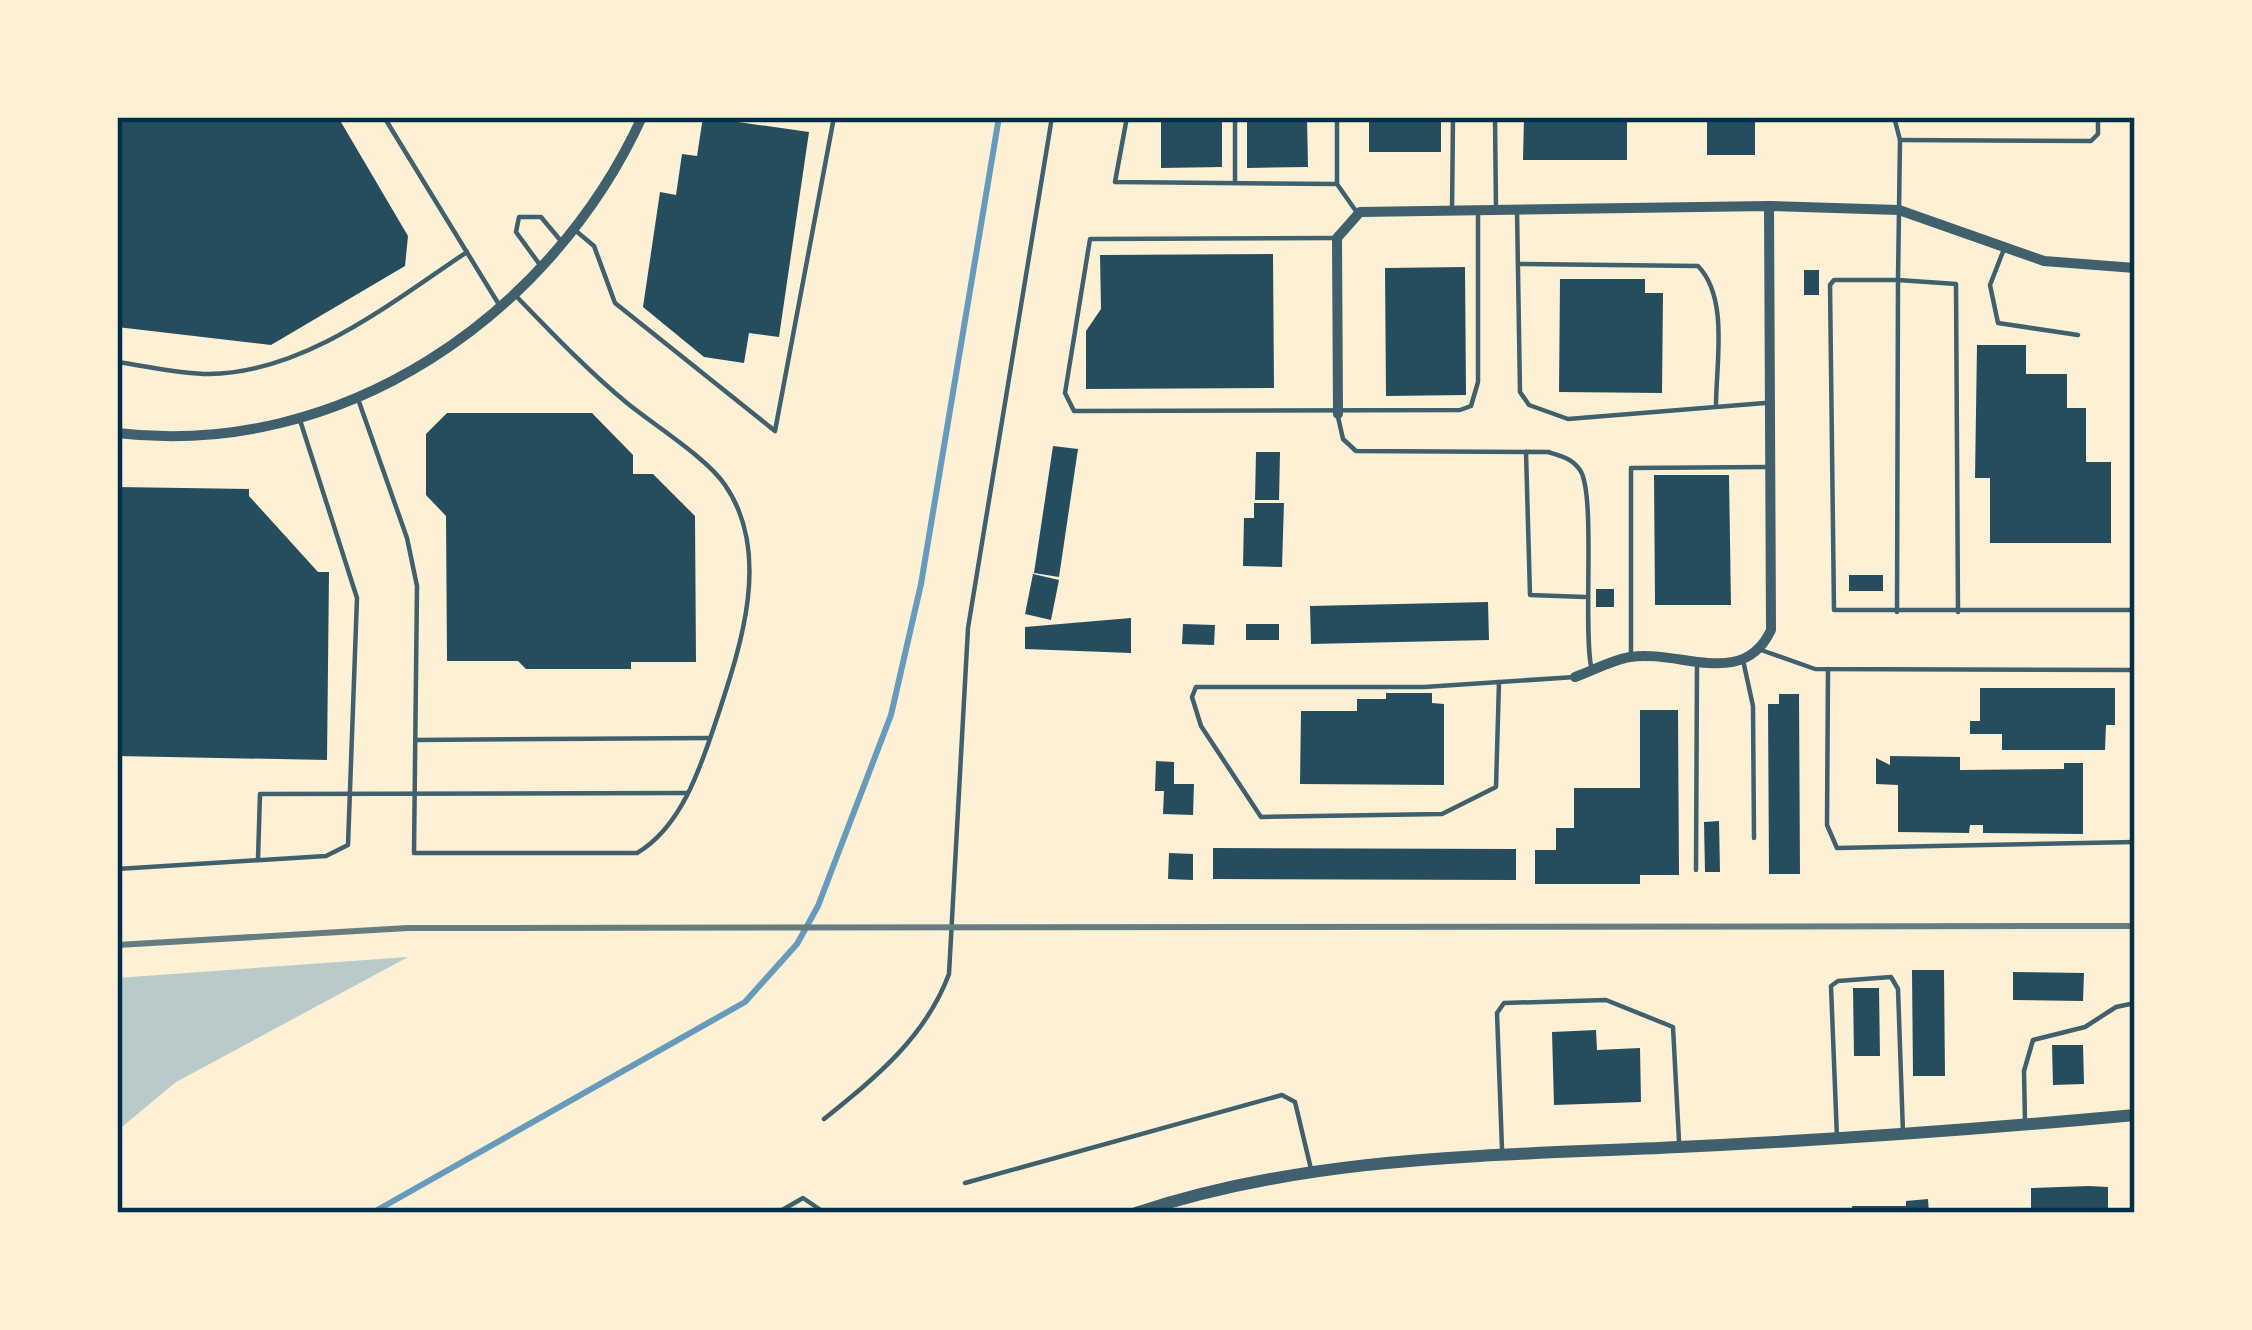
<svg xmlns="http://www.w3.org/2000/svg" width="2252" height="1330" font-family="Commissioner,sans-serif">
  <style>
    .green { fill: #b9caca }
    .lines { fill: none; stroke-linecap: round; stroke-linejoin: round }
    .stream { stroke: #669bbc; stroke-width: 6 }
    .building { fill: #264d5e }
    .service { stroke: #3f606c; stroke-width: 4.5 }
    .minor { stroke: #3f606c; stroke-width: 10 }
    .tertiary { stroke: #3f606c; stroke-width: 12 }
    .rail { stroke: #657d81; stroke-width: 6 }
    .neatline { fill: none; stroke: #003049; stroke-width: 4.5 }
  </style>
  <rect width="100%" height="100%" fill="#fdf0d5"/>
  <polygon class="green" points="408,957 176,1082 117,1131 117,978"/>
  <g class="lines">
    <polyline class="stream" points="372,1213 745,1002 797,944 818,906 891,715 921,584 999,117"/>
  </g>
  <g class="building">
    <polygon points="117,117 338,117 408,236 405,266 271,345 117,327"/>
    <polygon points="703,117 809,132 779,337 749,333 744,363 704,357 643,307 660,192 676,195 682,154 697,156"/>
    <polygon points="1161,117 1222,117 1222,167 1161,168"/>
    <polygon points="1247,117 1307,117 1308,167 1247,168"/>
    <rect x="1369" y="117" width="72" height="35"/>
    <polygon points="1524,117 1627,117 1627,160 1523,160"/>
    <rect x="1707" y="117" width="48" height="38"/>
    <polygon points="1273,254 1274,388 1086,389 1086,331 1101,309 1100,255"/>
    <polygon points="1465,267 1466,395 1386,396 1385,268"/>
    <rect x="1804" y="270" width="15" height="25"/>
    <polygon points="1560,279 1645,279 1645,293 1663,293 1662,393 1559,392"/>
    <polygon points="1977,345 2026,345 2026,374 2067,374 2067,408 2086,408 2086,462 2111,462 2111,543 1990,543 1990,478 1975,478"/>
    <polygon points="447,413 592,413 633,455 633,474 653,474 695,516 696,662 631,662 631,669 526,669 518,661 447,661 446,516 426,495 426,434"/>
    <polygon points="1053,446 1078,449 1059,577 1034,573"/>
    <polygon points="1256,452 1280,452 1279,500 1255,500"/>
    <polygon points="1654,475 1729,475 1731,605 1655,605"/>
    <polygon points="117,487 249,489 249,496 318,572 329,572 327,760 117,756"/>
    <polygon points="1254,503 1284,503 1282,567 1243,566 1244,518 1254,518"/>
    <polygon points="1033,574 1059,580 1051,620 1025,614"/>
    <rect x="1849" y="575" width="34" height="16"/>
    <rect x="1596" y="589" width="18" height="18"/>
    <polygon points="1488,602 1489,640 1311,644 1310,606"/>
    <polygon points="1131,618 1131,653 1025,649 1025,627"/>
    <polygon points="1183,624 1215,625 1214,645 1182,644"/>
    <rect x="1246" y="624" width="33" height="16"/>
    <polygon points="1980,688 2115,688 2115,725 2106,725 2105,750 2002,750 2002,734 1970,734 1970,721 1980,721"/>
    <polygon points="1386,693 1432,693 1432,703 1444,704 1444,785 1300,784 1301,711 1357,711 1357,699 1386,699"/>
    <polygon points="1779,694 1799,694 1800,874 1769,874 1768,704 1779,704"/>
    <polygon points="1640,710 1678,710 1679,875 1640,875 1640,884 1535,884 1535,850 1556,850 1556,828 1574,828 1574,788 1640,788"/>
    <polygon points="1890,756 1960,757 1960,770 2064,769 2064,763 2083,763 2083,834 1983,833 1983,825 1970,825 1969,833 1898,832 1898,785 1876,784 1876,758 1890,765"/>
    <polygon points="1156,761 1174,762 1174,784 1194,784 1193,815 1163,814 1164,791 1155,791"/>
    <polygon points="1719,821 1720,872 1705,872 1704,822"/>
    <polygon points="1213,848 1516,849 1516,880 1213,879"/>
    <polygon points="1169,853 1193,854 1193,880 1168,879"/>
    <polygon points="1912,970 1944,970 1945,1076 1913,1076"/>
    <polygon points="2013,972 2084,973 2083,1001 2013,1000"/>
    <polygon points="1853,988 1879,988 1880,1056 1854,1056"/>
    <polygon points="1596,1030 1597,1050 1640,1048 1641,1102 1554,1105 1552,1032"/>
    <polygon points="2052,1045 2083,1045 2084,1084 2053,1085"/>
    <polygon points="2089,1186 2108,1187 2108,1213 2031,1213 2031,1188"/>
    <polygon points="1928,1199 1929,1213 1853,1213 1852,1206 1906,1206 1906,1201"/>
  </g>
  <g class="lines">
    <g class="service">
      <polyline points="384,117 498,303"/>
      <polyline points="1127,117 1115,182 1337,184"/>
      <polyline points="1235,117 1235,183"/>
      <polyline points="1337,117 1337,184 1358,214"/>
      <polyline points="1495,117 1496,210"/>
      <polyline points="1894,117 1900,140 1898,280 1834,280 1830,285 1834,610 2135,610"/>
      <polyline points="1900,140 2091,141 2098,134 2098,117"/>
      <polyline points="1517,210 1520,392 1529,405 1568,419 1765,403"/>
      <polyline points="1452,211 1453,117"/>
      <polyline points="576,231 594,246 615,303 775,431 834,117"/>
      <polyline points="1334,238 1090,239 1065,393 1074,411 1460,410 1471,406 1478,382 1478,210"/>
      <polyline points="2004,249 1990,285 1998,323 2078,335"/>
      <path d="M1521,264L1698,266C1729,298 1716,363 1716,406"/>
      <polyline points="540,265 516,232 519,217 541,217 561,241"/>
      <path d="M117,362C147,366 179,374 209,374C305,373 392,302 467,252"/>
      <path d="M358,399L407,538L417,586L414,853H637C683,826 702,763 718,715C741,645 772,553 725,485C707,458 654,425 627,403C587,370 551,332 515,295"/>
      <path d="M1338,417L1343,439L1356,451L1548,452C1561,456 1572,458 1580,470C1596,493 1583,625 1591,666"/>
      <polyline points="1526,452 1530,595 1585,597"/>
      <polyline points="1897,612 1898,280 1956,284 1958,612"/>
      <polyline points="1761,650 1815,669 2135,670"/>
      <polyline points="1631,657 1631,468 1766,467"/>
      <polyline points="1743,660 1753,706 1754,838"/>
      <polyline points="1828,669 1827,825 1837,848 2135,842"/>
      <polyline points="1499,682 1496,787 1442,814 1261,817 1201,726 1192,697 1196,687 1424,687 1575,677"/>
      <polyline points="416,740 710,738"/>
      <polyline points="258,859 260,794 687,793"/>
      <polyline points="117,869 326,856 348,845 357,598 299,417"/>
      <polyline points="1696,870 1697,662"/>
      <path d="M824,1119C876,1077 925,1038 949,974L968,628L1052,117"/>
      <polyline points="2025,1121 2024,1071 2033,1040 2085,1027 2116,1007 2135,1003"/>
      <polyline points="1837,1138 1831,986 1838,981 1891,977 1898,989 1903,1133"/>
      <polyline points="1502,1149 1497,1013 1504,1003 1606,1000 1673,1027 1679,1141"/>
      <polyline points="965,1183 1282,1095 1295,1102 1311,1169"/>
      <polyline points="777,1213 803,1198 825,1213"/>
    </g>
    <g class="minor">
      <polyline points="1338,414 1337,238 1360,212 1769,206 1899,210 2044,261 2135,268"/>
      <path d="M117,433C341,460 551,316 642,117"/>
      <path d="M1575,677C1592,671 1612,660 1630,657C1680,649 1743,690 1771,630L1769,206"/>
    </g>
    <path class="tertiary" d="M1136,1213C1313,1154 1495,1156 1679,1147C1831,1140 1983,1129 2135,1115"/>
    <polyline class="rail" points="117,945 408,928 2135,926"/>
  </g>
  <rect width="2252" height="1330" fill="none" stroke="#fdf0d5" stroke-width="240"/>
  <rect x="120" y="120" width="2012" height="1090" class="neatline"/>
</svg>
